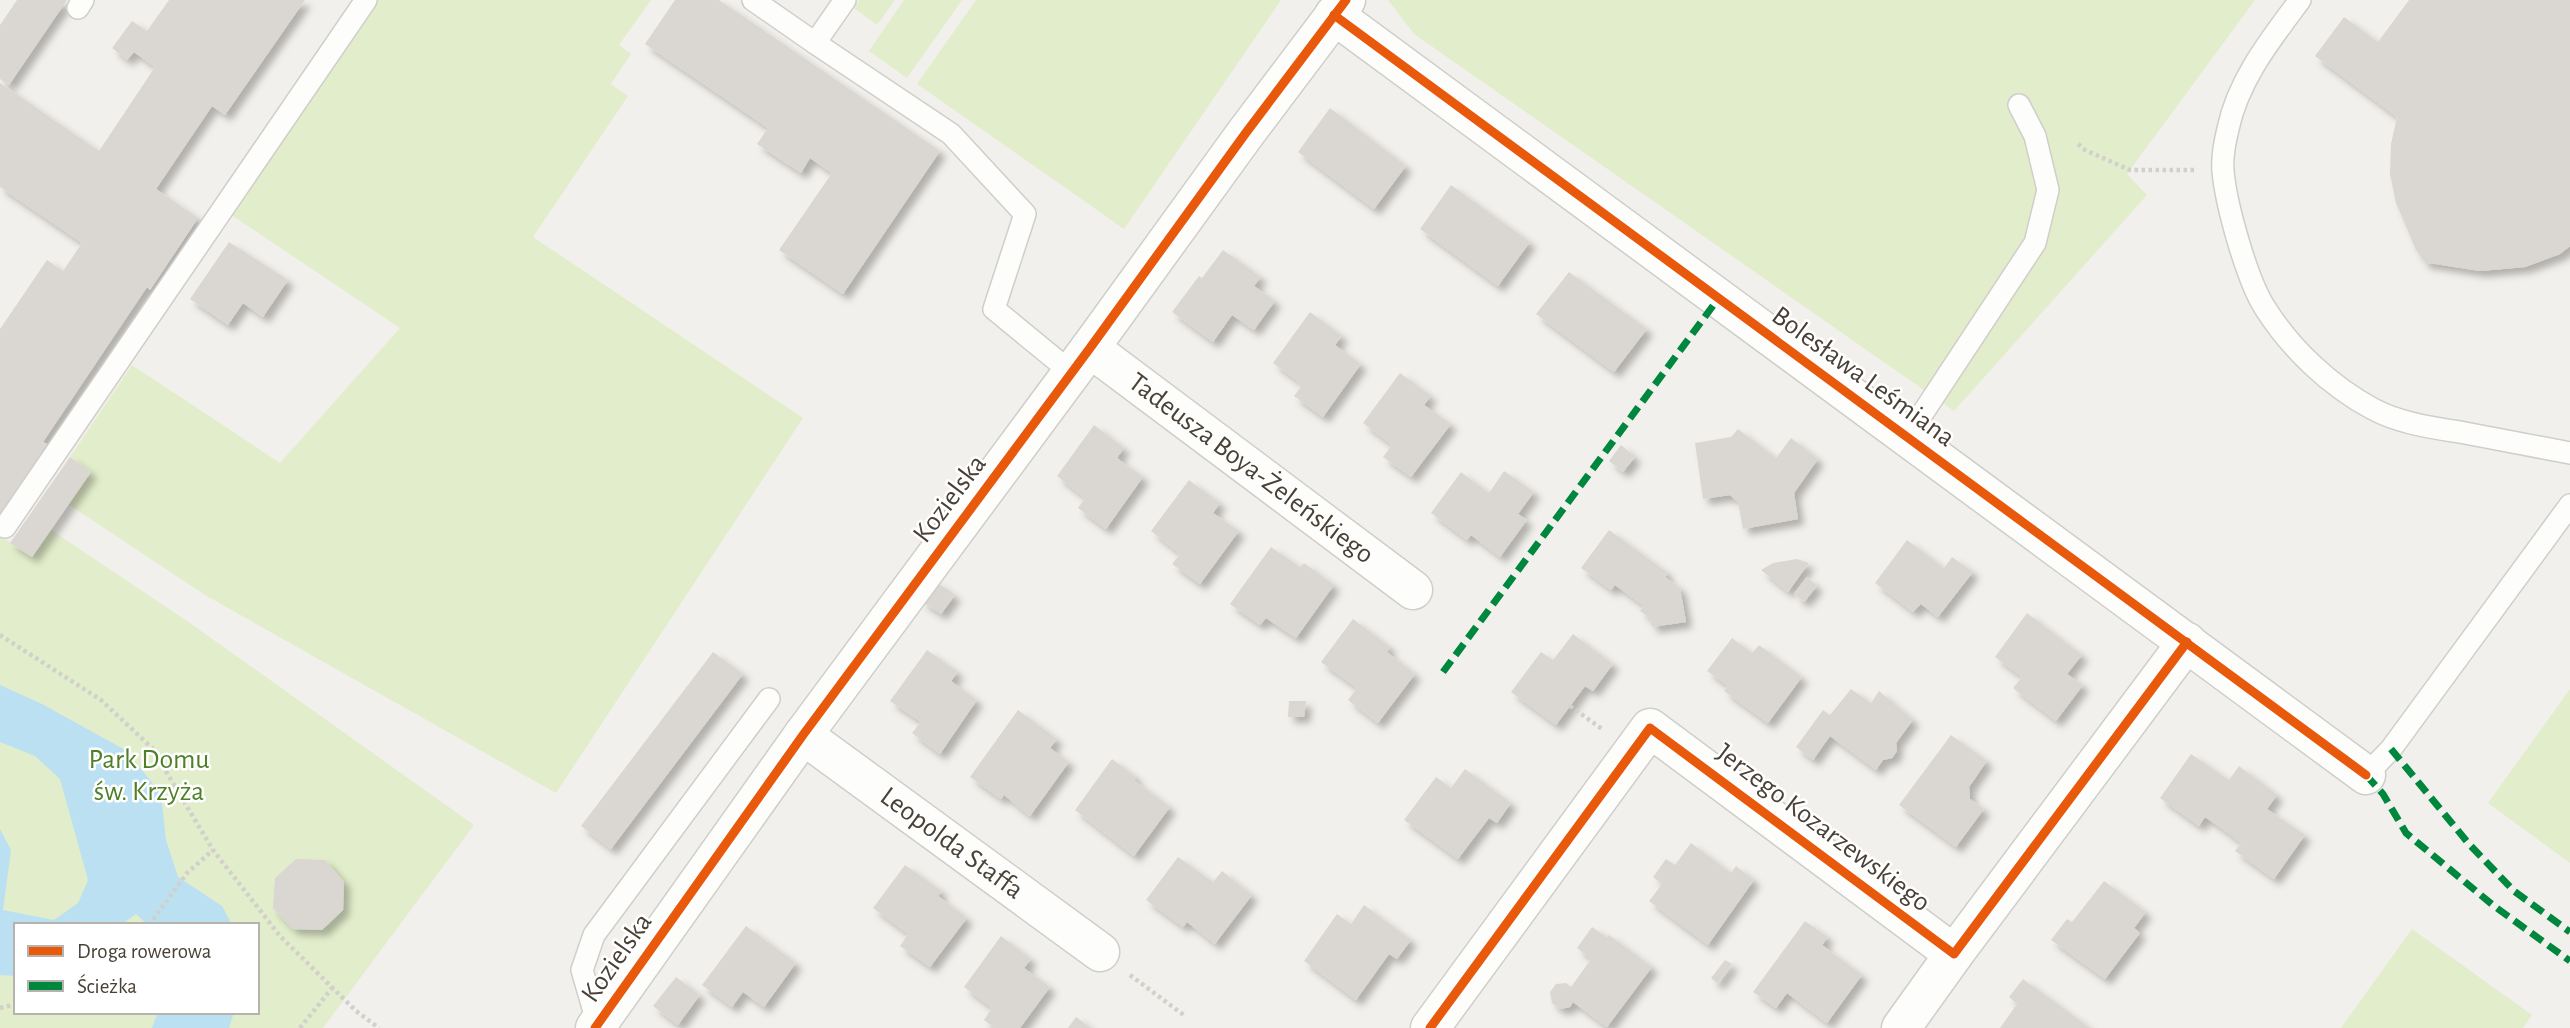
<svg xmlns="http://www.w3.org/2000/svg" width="2570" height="1028" font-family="'Alegreya Sans',sans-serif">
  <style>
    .green { fill: #e2edcb; fill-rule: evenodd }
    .water { fill: #bbe0f2 }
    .building { fill: #dad7d3; filter: url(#shadow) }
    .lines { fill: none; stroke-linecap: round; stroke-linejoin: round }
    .service-casing { stroke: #d0cec9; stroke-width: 24 }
    .minor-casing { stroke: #d0cec9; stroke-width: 41 }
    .path { stroke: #d2d0ca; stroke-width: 4.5; stroke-dasharray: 3.5 3.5; stroke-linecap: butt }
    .service { stroke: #fdfdfc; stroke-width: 21 }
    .minor { stroke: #fdfdfc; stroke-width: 38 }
    .quiet { stroke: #00873e; stroke-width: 7; stroke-dasharray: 14 7; stroke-linecap: butt }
    .cycleway-casing { stroke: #fff; stroke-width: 13 }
    .cycleway { stroke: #e8590c; stroke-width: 9 }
    .labels { text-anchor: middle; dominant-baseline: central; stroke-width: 5; stroke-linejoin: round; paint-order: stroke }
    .street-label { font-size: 28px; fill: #494137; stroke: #fff }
    .park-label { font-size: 28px; fill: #4f7f26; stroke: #fff }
  </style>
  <defs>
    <filter id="shadow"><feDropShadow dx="6" dy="6" stdDeviation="3.5" flood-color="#0004"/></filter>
  </defs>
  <rect width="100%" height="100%" fill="#f2f0ec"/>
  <g class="green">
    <polygon points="376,0 651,0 619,45 631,54 611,84 628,96 533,237 803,418 556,793 205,595 68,504 90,472 70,457 132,365 280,463 400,328 230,214"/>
    <polygon points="859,0 895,0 877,25 854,8"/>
    <polygon points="904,0 962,0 907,78 869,51"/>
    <polygon points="976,0 1281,0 1124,229 917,84"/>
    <polygon points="1388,0 2255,0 2127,174 2147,195 1954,411 1414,34"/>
    <path d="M51,530L187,621L474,825L323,1028H0V536L32,557ZM16,925H257V1012H16Z"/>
    <polygon points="2570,689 2570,863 2488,803"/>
    <polygon points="2412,929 2532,1015 2523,1028 2341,1028"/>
  </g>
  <g class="water">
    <polygon points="0,685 42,704 127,751 161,794 166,840 178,877 222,906 232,925 148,925 136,914 121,925 16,925 16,976 0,975 0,829 11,850 3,910 54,920 78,903 88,880 60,779 35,756 0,742"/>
    <polygon points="158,1012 234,1012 229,1028 152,1028"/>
  </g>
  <g class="building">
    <polygon points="17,0 67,0 9,85 0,79 0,25"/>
    <polygon points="169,0 305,0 225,115 212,106 156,189 198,218 150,290 147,287 43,442 47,444 0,515 0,329 47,260 63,271 82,243 0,187 0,83 99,151 155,67 134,52 127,60 112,48 132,21 147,31"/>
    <polygon points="675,0 719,0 940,151 843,294 779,250 832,173 810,158 801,173 757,144 768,128 645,44"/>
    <polygon points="2409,0 2570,0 2570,246 2560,254 2525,267 2480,271 2429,263 2427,265 2416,250 2396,203 2390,174 2391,144 2397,117 2315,56 2344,17 2378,42"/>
    <polygon points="1330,108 1406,166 1374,209 1298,152"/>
    <polygon points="1451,185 1530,242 1498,286 1420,229"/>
    <polygon points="229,242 288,280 263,317 243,303 228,325 190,299"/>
    <polygon points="1223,250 1261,277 1254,286 1275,301 1254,330 1232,315 1213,342 1172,312 1199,276 1202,278"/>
    <polygon points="1569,272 1647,329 1614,372 1536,314"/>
    <polygon points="1310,312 1342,336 1335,345 1361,364 1323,417 1294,396 1301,387 1297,384 1299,382 1273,363"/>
    <polygon points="1400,373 1431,396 1424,405 1451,424 1411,477 1383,457 1392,445 1363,423"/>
    <polygon points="1094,425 1124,448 1117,458 1143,477 1106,529 1078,508 1085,498 1057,476"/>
    <polygon points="1738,429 1776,458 1791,438 1818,459 1794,493 1798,519 1743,529 1738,502 1730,495 1703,499 1695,443 1731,437"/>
    <polygon points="1621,445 1635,457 1623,472 1609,461"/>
    <polygon points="70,457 91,472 32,557 10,543"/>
    <polygon points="1504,471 1534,492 1518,514 1527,520 1500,557 1471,535 1467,540 1431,513 1461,472 1489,493"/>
    <polygon points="1189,480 1220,503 1213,513 1239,531 1200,584 1172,564 1180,554 1151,531"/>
    <polygon points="1609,530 1668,573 1665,577 1680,588 1686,622 1652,627 1650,618 1640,611 1644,606 1615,585 1611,590 1581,568"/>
    <polygon points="1907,540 1944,568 1952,557 1973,572 1938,617 1921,604 1913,612 1875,583"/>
    <polygon points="1271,547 1300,567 1304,563 1334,585 1296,638 1266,618 1260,625 1230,604"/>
    <polygon points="1797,559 1809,563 1788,592 1761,570 1773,563"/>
    <polygon points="1807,577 1817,586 1804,602 1794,594"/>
    <polygon points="935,581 955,595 941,614 921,601"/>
    <polygon points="2027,613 2082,655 2067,674 2083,685 2056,721 2013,688 2022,677 1995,657"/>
    <polygon points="1353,619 1390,647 1387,652 1415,674 1378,723 1348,700 1357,688 1321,662"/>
    <polygon points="1573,634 1613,664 1593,691 1585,686 1556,725 1511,692 1541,652 1553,660"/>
    <polygon points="1732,638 1752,653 1759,645 1802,677 1768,723 1724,691 1728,686 1707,671"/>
    <polygon points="927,650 958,672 951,681 977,700 940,754 912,733 921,722 890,701"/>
    <polygon points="713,652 743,674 611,849 581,826"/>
    <polygon points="1851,689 1871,703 1879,691 1913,720 1896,743 1897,751 1892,758 1883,760 1876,770 1830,736 1813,760 1796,747 1823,710 1830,715"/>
    <polygon points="1289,701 1306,701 1304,717 1288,717"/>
    <polygon points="1018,710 1057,739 1050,748 1069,762 1030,816 1004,795 1001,799 970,777"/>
    <polygon points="1951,735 1987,761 1969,787 1970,799 1984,809 1956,847 1899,805"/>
    <polygon points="2191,754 2229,780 2239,766 2277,795 2267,809 2305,835 2274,879 2235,851 2241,843 2224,830 2205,817 2199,826 2160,798"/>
    <polygon points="1112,759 1136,777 1134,780 1170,807 1134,856 1075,810"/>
    <polygon points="1465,769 1511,803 1497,823 1489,818 1458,859 1404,820 1436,777 1451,788"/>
    <polygon points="1691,843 1731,873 1736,866 1754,880 1708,945 1649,901 1662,884 1653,877 1666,859 1675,865"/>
    <polygon points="1178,857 1213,882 1222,871 1252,895 1215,944 1187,922 1183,927 1146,900"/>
    <polygon points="296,859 325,860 344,882 343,910 322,930 293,929 273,908 275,878"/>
    <polygon points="905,865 942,891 938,896 967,918 930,967 900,946 908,934 873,908"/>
    <polygon points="2104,881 2146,912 2134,928 2140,933 2105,979 2051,940 2067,919 2072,922"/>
    <polygon points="1364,905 1411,940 1397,959 1389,954 1356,1000 1304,961 1337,914 1351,924"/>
    <polygon points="1805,921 1828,937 1822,945 1862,975 1827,1023 1787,993 1776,1008 1753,992"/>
    <polygon points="746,926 796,963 764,1007 743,992 732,1007 702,985"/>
    <polygon points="1592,927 1607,937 1609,935 1652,967 1607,1027 1573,1002 1570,1007 1560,1009 1552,1003 1550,992 1556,984 1566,983 1571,987 1591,959 1577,948"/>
    <polygon points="1001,936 1031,959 1024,968 1050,987 1020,1028 995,1028 984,1020 992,1008 964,987"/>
    <polygon points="1725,960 1732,964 1718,984 1711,978"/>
    <polygon points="676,977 700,995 678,1025 653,1006"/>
    <polygon points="2023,979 2090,1028 2000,1028 2017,1004 2009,997"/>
    <polygon points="1076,1017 1091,1028 1068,1028"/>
  </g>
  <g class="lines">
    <defs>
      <g id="service">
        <polyline points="753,0 815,43 845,0"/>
        <path d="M2300,0C2271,39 2238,80 2228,129C2225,141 2222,159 2223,171C2226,205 2247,280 2265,308C2291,349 2330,386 2373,409C2401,424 2435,428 2465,433C2500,440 2535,446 2570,453"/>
        <polyline points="78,8 83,0"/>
        <polyline points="815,43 951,134 1025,214 994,309 1072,373"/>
        <polyline points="1907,437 2035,243 2048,190 2035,136 2019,105"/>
        <polyline points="5,527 366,0"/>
        <polyline points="2366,775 2391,749 2570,505"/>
        <polyline points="598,1025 582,970 594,935 769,699"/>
      </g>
      <g id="minor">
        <polyline points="1334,15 2366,775"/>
        <path id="s1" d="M1090,348L1413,590"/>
        <path id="s2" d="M803,735L1100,952"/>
        <polyline points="595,1028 803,735 1090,348 1245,134 1346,0"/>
        <polyline points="1430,1028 1650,728 1954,954 2187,642"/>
        <polyline points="1901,1028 1954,954"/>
      </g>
    </defs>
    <use href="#service" class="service-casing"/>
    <use href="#minor" class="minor-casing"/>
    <g class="path">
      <polyline points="2078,144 2085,150 2130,170 2194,170"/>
      <polyline points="0,635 101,700 152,748 213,850 280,936 356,1011 379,1028"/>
      <polyline points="1570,706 1602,729"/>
      <polyline points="149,925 187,873 213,850"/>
      <polyline points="1130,975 1185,1016"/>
      <polyline points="0,1008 16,1004"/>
      <polyline points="300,1028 332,988"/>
    </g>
    <use href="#service" class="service"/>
    <use href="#minor" class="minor"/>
    <g class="quiet">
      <polyline points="1443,672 1718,299"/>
      <polyline points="2391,749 2469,844 2514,891 2570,932"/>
      <polyline points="2366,775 2383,794 2406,833 2494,906 2570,961"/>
    </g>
    <defs>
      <g id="cycleway">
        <polyline points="1334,15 2366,775"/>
        <polyline points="595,1028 803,735 1090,348 1245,134 1346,0"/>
        <polyline points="1430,1028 1650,728 1954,954 2187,642"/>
      </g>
    </defs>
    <use href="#cycleway" class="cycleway-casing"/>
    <use href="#cycleway" class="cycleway"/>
  </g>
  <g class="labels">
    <g class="street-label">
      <text transform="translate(1863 377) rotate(36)">Bolesława Leśmiana</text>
      <text stroke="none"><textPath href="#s1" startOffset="201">Tadeusza Boya-Żeleńskiego</textPath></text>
      <text transform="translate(950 499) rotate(-53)">Kozielska</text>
      <text transform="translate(1823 828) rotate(37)">Jerzego Kozarzewskiego</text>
      <text stroke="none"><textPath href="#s2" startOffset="184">Leopolda Staffa</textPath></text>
      <text transform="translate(617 958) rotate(-55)">Kozielska</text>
    </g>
    <g class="park-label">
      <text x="149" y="760">Park Domu<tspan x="149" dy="32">św. Krzyża</tspan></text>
    </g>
  </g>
  <rect x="14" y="923" width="245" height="91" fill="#ffffff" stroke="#b6b3af" stroke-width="2"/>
  <rect x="28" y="946" width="35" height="10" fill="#e8590c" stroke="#b6b3af" stroke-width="2"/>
  <text x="77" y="958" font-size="21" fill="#494137">Droga rowerowa</text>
  <rect x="28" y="981" width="35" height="10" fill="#00873e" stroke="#b6b3af" stroke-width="2"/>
  <text x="77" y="993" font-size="21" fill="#494137">Ścieżka</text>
</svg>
